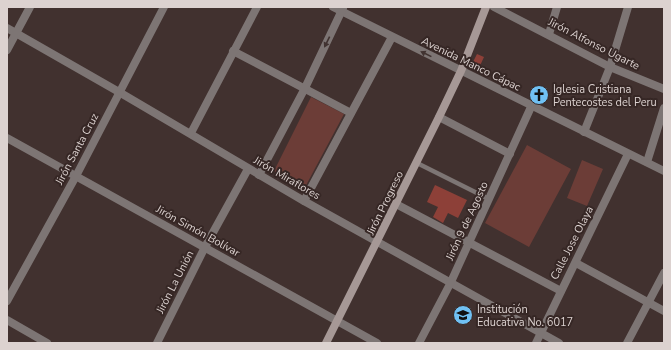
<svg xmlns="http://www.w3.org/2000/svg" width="671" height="350" font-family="'Nunito Sans',sans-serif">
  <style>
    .green { fill: #6c3d37 }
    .building { fill: #8d4038 }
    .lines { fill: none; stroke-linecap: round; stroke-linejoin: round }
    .lane { stroke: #7d7574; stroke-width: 4.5 }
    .street { stroke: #7d7574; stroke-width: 8 }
    .secondary { stroke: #a69896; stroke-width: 8 }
    .oneway { fill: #413331 }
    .labels { text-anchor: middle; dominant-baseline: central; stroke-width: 4; stroke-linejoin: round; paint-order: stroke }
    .street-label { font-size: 11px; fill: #dcd2d0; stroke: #362725 }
    .poi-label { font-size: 11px; fill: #dcd2d0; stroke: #362725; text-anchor: start }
  </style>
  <rect width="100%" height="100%" fill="#41312f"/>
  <g class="green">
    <polygon points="311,97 344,114 303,191 274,171"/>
    <polygon points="527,145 571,169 529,247 485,223"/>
    <polygon points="582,160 603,169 587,206 567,198"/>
  </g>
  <g class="building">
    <polygon points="477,54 484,57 478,70 472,64"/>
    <polygon points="535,88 546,94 542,101 532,95"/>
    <polygon points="435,185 467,200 458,218 448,213 443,223 433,217 438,207 427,202"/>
  </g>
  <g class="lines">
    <polyline class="lane" points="417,163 489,199"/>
    <g class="street">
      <polyline points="333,7 664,171"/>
      <polyline points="494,7 610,67 664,89"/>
      <polyline points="7,28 119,92 304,201 559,343"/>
      <polyline points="549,34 557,7"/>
      <polyline points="7,50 30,7"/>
      <polyline points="233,51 351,113"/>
      <polyline points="439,117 510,154"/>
      <polyline points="584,132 610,67 628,7"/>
      <polyline points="191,133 257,7"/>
      <polyline points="7,138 377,343"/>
      <polyline points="647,162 664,108"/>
      <polyline points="259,175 305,88 343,8"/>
      <polyline points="304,201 392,37"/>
      <polyline points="396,204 561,291"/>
      <polyline points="576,263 664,311"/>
      <polyline points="7,301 76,176 164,7"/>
      <polyline points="7,320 47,343"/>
      <polyline points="157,343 205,247 248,169"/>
      <polyline points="419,343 450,284 531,107"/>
      <polyline points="536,343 628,154"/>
      <polyline points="627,343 664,273"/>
    </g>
    <polyline class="secondary" points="326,343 439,117 461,71 486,7"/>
  </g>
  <defs><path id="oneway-solid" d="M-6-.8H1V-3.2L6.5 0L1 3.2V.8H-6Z"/></defs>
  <g class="oneway">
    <use href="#oneway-solid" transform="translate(327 42) rotate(116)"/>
    <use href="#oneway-solid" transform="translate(426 54) rotate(-154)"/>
  </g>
  <defs>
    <symbol id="church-disc" viewBox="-11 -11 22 22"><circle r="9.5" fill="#70c1f4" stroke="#362725"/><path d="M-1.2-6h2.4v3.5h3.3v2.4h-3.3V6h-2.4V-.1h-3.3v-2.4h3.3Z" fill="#111"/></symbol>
    <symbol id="school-disc" viewBox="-11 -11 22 22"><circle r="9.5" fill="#70c1f4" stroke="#362725"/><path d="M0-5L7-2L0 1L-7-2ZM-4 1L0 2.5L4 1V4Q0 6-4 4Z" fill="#111"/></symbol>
  </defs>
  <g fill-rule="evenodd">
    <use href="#church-disc" x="528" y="84" width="22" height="22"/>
    <use href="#school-disc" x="452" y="304" width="22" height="22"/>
  </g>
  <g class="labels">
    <g class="street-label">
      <text transform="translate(594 44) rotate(27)">Jirón Alfonso Ugarte</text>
      <text transform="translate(471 64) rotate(26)">Avenida Manco Cápac</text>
      <text transform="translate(77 149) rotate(-62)">Jirón Santa Cruz</text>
      <text transform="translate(287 178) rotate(30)">Jirón Miraflores</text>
      <text transform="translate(385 203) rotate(-64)">Jirón Progreso</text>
      <text transform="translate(467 221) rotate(-65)">Jirón 9 de Agosto</text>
      <text transform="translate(198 231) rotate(29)">Jirón Simón Bolívar</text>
      <text transform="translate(572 243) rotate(-63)">Calle Jose Olaya</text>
      <text transform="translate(175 282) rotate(-63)">Jirón La Unión</text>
    </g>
    <g class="poi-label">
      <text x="553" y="89">Iglesia Cristiana<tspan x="553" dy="13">Pentecostes del Peru</tspan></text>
      <text x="477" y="309">Institución<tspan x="477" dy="13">Educativa No. 6017</tspan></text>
    </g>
  </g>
  <rect width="671" height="350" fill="none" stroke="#dcd2d0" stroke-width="16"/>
</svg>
